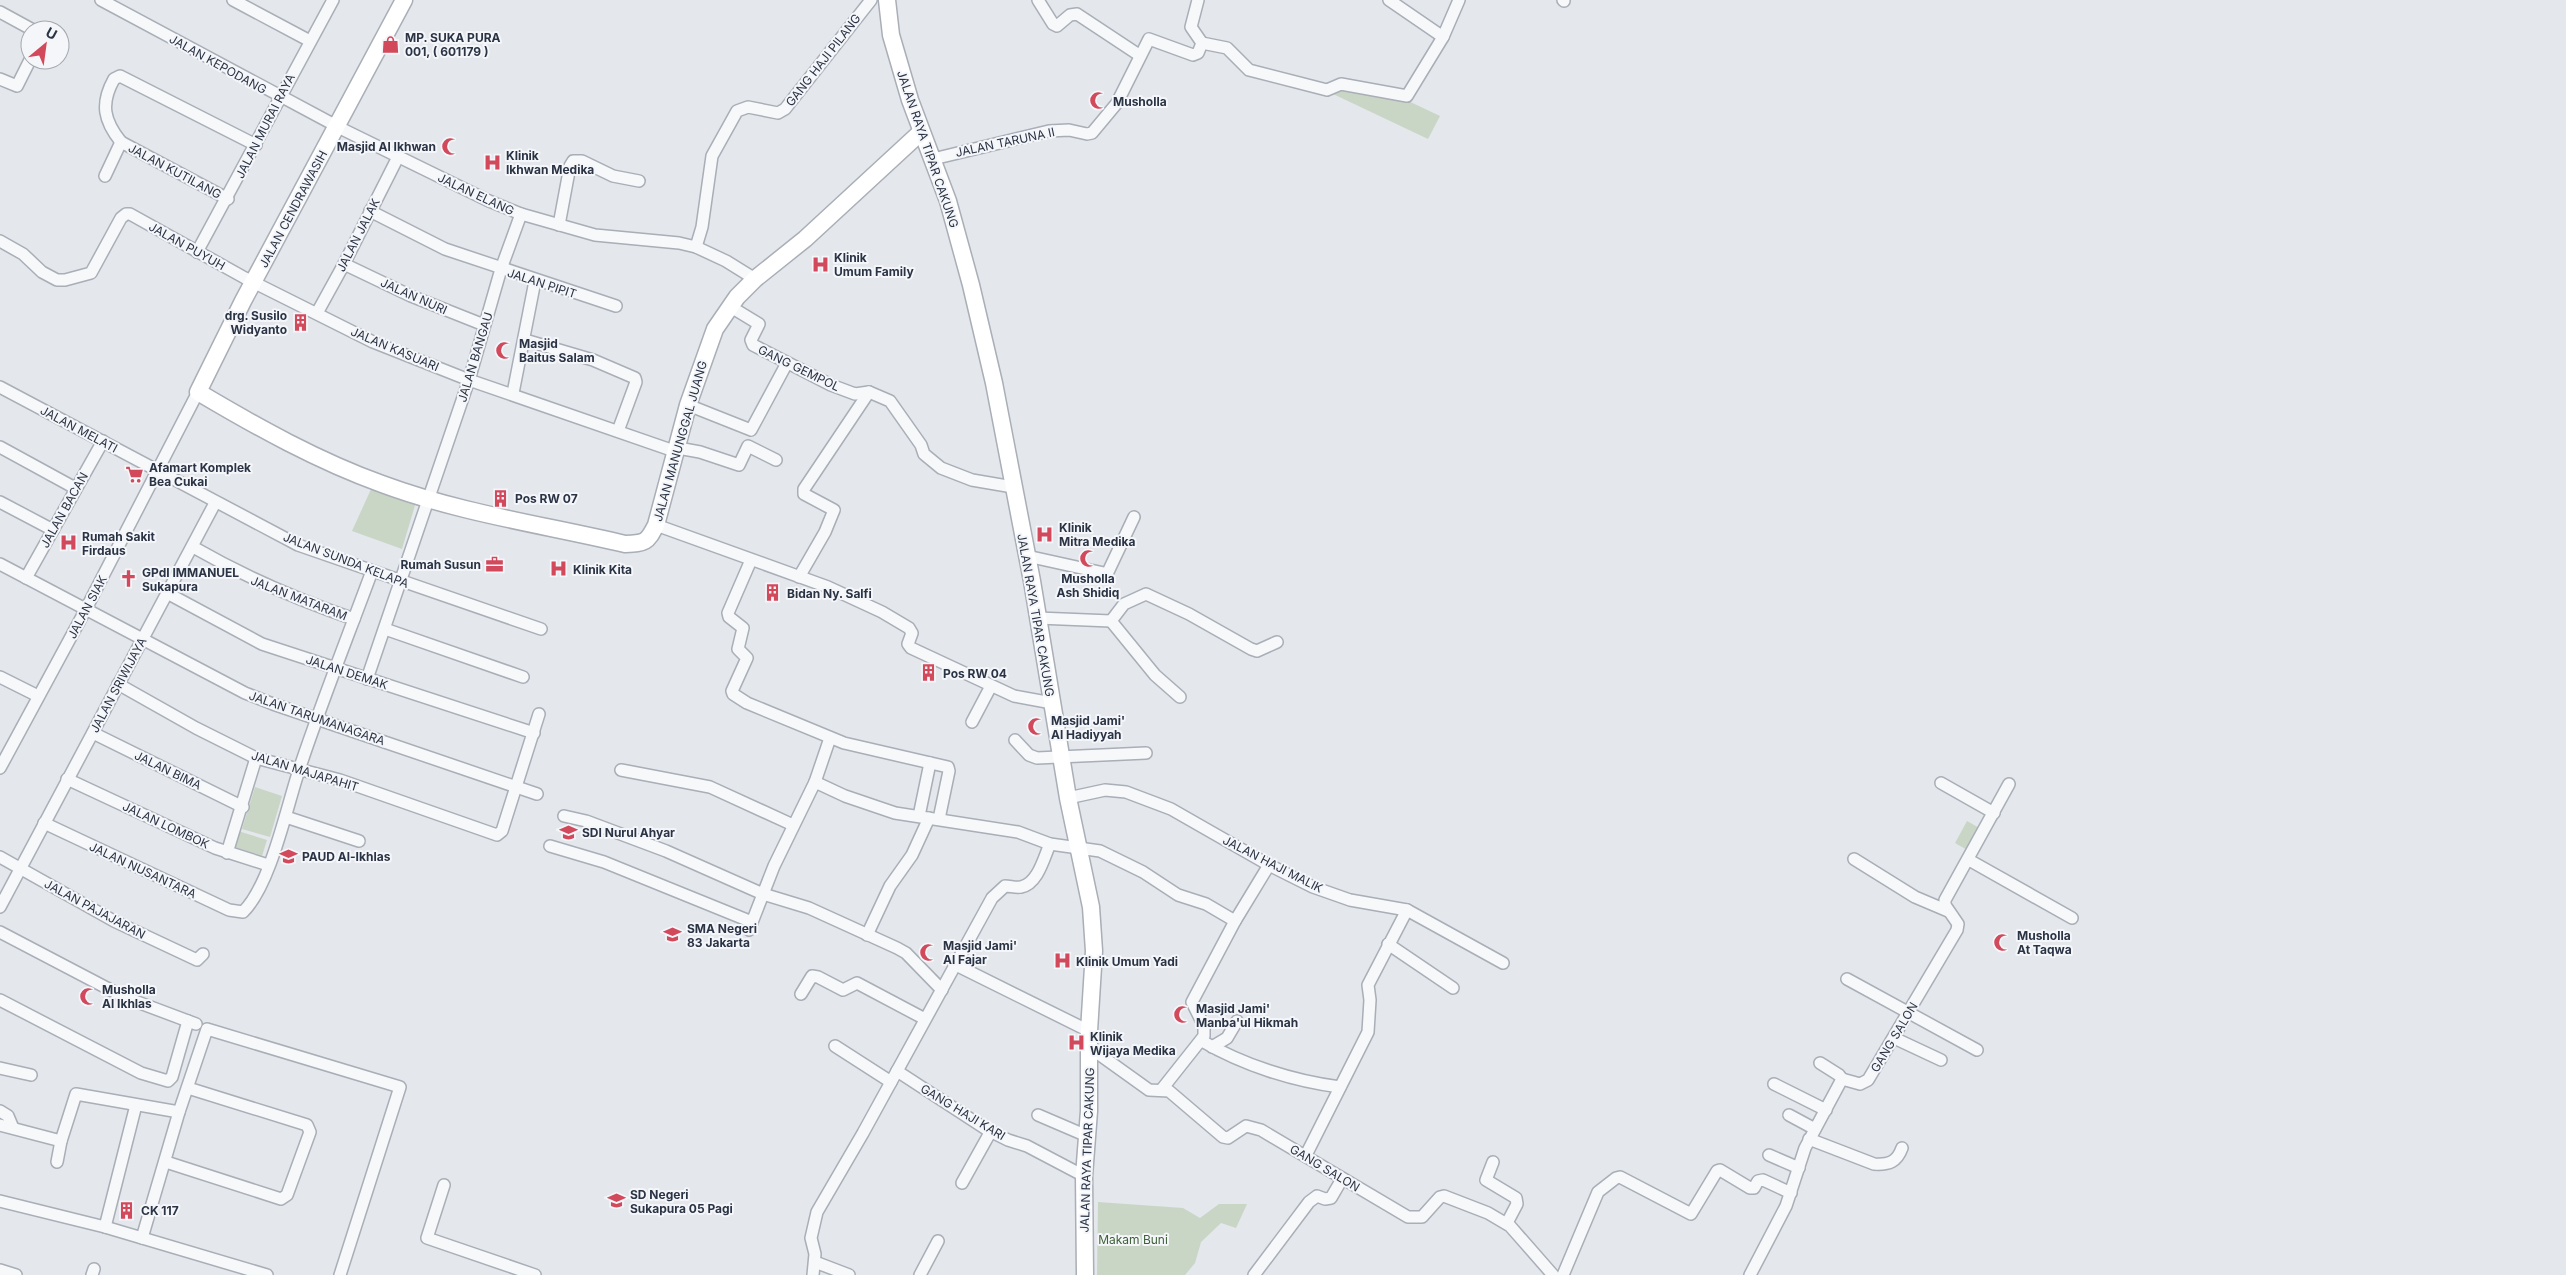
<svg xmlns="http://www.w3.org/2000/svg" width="2566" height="1275" font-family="Inter,sans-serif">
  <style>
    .green { fill: #c9d6c5 }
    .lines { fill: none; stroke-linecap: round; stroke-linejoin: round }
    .street-casing { stroke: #a9aeb7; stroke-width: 14 }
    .secondary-casing { stroke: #a9aeb7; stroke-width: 19 }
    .street { stroke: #f7f8fa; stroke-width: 11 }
    .secondary { stroke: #fff; stroke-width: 16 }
    .labels { text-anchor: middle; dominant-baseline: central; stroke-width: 4; stroke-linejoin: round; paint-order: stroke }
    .poi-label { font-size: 12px; font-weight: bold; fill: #2b3445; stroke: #f4f6f9; text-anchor: start }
    .street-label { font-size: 12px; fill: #2b3445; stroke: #f4f6f9 }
    .park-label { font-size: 12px; fill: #3f6138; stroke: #f4f6f9 }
  </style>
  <rect width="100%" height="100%" fill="#e4e7ec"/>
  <g class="green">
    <polygon points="1343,87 1404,99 1440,116 1428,139 1331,93"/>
    <polygon points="372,487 416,502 402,549 352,531"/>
    <polygon points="255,787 282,796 270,837 242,829"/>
    <polygon points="1967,821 1981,829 1969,851 1955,843"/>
    <polygon points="238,831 267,840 262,856 232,846"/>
    <polygon points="1098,1202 1183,1208 1200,1218 1219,1204 1247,1204 1236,1228 1221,1223 1201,1242 1195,1263 1185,1275 1097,1275"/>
  </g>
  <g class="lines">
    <defs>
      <g id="street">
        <polyline points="101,0 344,130 489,201 521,214 595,235 679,243 696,247 726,261 755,279"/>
        <polyline points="233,0 310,41"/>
        <polyline points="1038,0 1053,24 1057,26 1070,15 1077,14 1139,55"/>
        <polyline points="1198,0 1191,27 1202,43"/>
        <polyline points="1389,0 1443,37 1459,0"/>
        <polyline points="1563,0 1564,1"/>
        <polyline points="0,12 33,30"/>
        <polyline points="0,79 17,86 30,60"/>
        <path d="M121,142C104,121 100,104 114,79L120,76L256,145"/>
        <polyline points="933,159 1049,131 1069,130 1087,134 1092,133 1117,103 1149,39 1193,55 1198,53 1202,43 1227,48 1249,70 1327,90 1341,84 1407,96 1443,37"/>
        <polyline points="105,176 121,142 228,199"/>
        <polyline points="370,211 445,249 616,306"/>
        <polyline points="559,225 570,166 573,161 582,161 613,176 639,181"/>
        <polyline points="0,241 23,254 42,272 57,280 65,280 91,273 121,218 126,214 130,214 245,278 373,342 469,380 677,452"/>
        <polyline points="696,247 702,227 712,156 737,111 748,107 778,113 785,109 871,0"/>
        <polyline points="197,252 333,0"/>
        <polyline points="344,264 411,296 484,325"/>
        <polyline points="731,307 759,324 751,340 753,345 831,385 855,394 869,392 890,401 921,445 924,454 941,468 972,480 1013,487"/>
        <polyline points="317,313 344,264 398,157"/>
        <polyline points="525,340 593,360 635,378 636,382 618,431"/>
        <polyline points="0,387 298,545 541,629"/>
        <polyline points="513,393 535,281"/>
        <polyline points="688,405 751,430 787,363"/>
        <polyline points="0,447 75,488"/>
        <polyline points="678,448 700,452 739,465 748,446 776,460"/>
        <polyline points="0,502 53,530"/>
        <polyline points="656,525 828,587 882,612 909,628 912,633 908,644 911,648 1014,696 1052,703"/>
        <path d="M193,547C247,578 295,599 354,619"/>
        <polyline points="1027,556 1104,573 1108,572 1134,517"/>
        <polyline points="751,560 728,613 729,617 743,628 738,649 747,658 732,691 733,694 747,703 844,743 948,767 949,771 939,819"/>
        <polyline points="0,564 245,693 273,704 537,794"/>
        <polyline points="799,577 825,532 834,510 804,494 804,489 869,392"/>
        <polyline points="26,578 103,441"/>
        <polyline points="167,593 262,644 534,733"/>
        <polyline points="1038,618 1111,621"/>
        <polyline points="1111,621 1124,604 1146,594 1189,614 1251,649 1257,651 1277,642"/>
        <polyline points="1111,621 1155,675 1180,697"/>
        <polyline points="385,629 523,677"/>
        <polyline points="0,677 38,696"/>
        <polyline points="367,679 469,380 501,269 521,214"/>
        <polyline points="118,684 196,728 256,758 340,780 497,835 502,831 539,714"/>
        <polyline points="972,722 991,686"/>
        <polyline points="93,733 243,807"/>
        <polyline points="1015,740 1029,755 1037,758 1146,753"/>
        <polyline points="0,768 86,609 198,392"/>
        <polyline points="621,770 710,787 793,825"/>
        <polyline points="67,779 215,848 268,865"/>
        <polyline points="815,782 830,738"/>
        <polyline points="1941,783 1994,813"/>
        <polyline points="1068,798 1105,790 1126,792 1171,809 1269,865 1313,887 1350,900 1407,910 1503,963"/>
        <polyline points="564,816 586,821 666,851 763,894 809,908 897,948 906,953 942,990"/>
        <polyline points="919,816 930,763"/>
        <polyline points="286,817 359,841"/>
        <path d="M44,823L229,910L243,912C271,885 287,805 300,767C322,701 348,636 372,571"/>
        <polyline points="550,846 604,862 752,922"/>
        <polyline points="227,853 256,758"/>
        <polyline points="0,857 114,921 197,960 203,954"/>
        <polyline points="1854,859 1915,897 1948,911"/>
        <polyline points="1969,860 2072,918"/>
        <polyline points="0,907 215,503"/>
        <polyline points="749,930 774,866 815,782 845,796 895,813 1018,832 1050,844 1100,851 1143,872 1178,895 1206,904 1235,921"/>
        <polyline points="0,932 124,997 196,1024"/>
        <polyline points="867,935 890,886 912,855 929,818"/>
        <polyline points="1388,944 1453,988"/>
        <polyline points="956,965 1089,1031"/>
        <polyline points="1847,979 1977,1050"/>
        <polyline points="801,994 812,976 818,977 843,990 857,983 925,1019"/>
        <polyline points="0,1000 141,1073 168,1081 172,1077 188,1021"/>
        <polyline points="1894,1038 1941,1060"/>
        <path d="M1202,1041C1243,1065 1293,1081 1340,1087"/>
        <polyline points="835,1046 891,1082"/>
        <polyline points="1089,1047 1149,1090 1169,1091 1223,1137 1228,1138 1246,1126 1261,1130 1408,1217 1422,1217 1440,1197 1444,1196 1488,1213 1510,1226 1553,1275"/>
        <polyline points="1212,1047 1227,1038 1237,1021"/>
        <polyline points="1820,1063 1839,1075 1842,1079"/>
        <polyline points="0,1068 31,1075"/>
        <polyline points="897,1071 986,1129 1008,1140 1027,1146 1084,1176"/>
        <polyline points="1774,1084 1826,1110"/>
        <polyline points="1162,1089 1204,1036 1204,1026 1192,1002 1235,921 1269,865"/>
        <polyline points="0,1111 8,1116 13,1128"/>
        <polyline points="1038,1115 1087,1136"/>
        <polyline points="1789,1115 1815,1129"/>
        <polyline points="0,1125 61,1141"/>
        <path d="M1809,1139L1874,1164C1889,1165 1897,1162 1902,1148"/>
        <polyline points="1306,1155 1368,1032 1370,1000 1368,985 1407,910"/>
        <polyline points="1769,1155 1799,1168"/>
        <polyline points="57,1162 61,1141 76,1094 179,1112"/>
        <polyline points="166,1162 281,1199 287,1195 310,1132 307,1125 188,1088"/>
        <polyline points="1493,1162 1486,1180 1516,1198 1517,1204 1507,1223"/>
        <polyline points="962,1183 991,1131"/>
        <polyline points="444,1185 427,1238 535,1275"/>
        <polyline points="0,1201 105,1227 267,1275"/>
        <polyline points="105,1227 136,1105"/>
        <polyline points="142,1238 179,1112 207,1029 400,1087 340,1275"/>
        <polyline points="815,1262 849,1275"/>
        <polyline points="0,1270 16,1275"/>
        <polyline points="92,1275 94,1269"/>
        <path d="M813,1275L815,1254L811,1238L817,1212L863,1133L992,898L1005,886C1010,886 1016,888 1021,887C1038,884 1044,857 1050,844"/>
        <polyline points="920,1275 938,1241"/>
        <polyline points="1254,1275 1309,1202 1317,1196 1325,1199 1331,1198 1342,1179"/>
        <polyline points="1563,1275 1598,1192 1616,1178 1620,1177 1691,1214 1717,1171 1720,1170 1750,1188 1754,1188 1758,1181 1763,1180 1791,1193"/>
        <polyline points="1750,1275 1786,1206 1805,1148 1842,1079 1860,1084 1868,1080 1957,930 1958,924 1945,905 1945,900 2009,784"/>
      </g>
      <g id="secondary">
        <path d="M404,0L243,301L198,392C257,427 318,461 382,484C460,513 544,525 625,544C645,543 647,543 656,525L688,405L715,329L737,297L755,279L805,239L921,132"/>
        <polyline points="887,0 891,35 910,100 948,201 971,285 994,383 1032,581 1068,798 1091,907 1094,951 1089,1031 1089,1111 1084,1176 1085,1275"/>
      </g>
    </defs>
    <use href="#street" class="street-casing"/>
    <use href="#secondary" class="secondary-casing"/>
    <use href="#street" class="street"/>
    <use href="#secondary" class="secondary"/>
  </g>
  <defs>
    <symbol id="shop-bare" viewBox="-9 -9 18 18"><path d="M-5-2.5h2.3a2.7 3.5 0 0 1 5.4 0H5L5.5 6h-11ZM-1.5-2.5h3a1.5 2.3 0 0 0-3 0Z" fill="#d1495b" stroke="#f4f6f9" stroke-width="2.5" paint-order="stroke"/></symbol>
    <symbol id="mosque-bare" viewBox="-9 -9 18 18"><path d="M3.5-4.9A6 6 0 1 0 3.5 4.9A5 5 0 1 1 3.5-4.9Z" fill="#d1495b" stroke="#f4f6f9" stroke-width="2.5" paint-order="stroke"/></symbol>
    <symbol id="hospital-bare" viewBox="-9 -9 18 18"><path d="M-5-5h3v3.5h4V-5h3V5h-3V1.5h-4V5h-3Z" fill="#d1495b" stroke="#f4f6f9" stroke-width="2.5" paint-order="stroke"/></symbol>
    <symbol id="building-bare" viewBox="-9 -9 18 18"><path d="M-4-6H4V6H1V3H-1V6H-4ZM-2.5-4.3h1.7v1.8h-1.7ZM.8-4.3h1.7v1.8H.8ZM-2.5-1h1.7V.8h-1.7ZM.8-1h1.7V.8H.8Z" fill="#d1495b" stroke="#f4f6f9" stroke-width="2.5" paint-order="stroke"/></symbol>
    <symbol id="supermarket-bare" viewBox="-9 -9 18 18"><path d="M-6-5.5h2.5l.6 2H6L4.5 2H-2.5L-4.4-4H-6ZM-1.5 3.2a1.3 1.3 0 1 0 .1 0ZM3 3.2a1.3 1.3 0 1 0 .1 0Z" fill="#d1495b" stroke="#f4f6f9" stroke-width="2.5" paint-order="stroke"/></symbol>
    <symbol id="office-bare" viewBox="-9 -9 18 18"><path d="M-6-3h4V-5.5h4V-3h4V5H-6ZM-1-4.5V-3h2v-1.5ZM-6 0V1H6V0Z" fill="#d1495b" stroke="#f4f6f9" stroke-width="2.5" paint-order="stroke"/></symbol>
    <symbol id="church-bare" viewBox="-9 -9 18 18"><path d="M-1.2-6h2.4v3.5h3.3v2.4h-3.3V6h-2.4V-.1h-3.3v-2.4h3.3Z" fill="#d1495b" stroke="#f4f6f9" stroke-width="2.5" paint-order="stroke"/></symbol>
    <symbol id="school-bare" viewBox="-9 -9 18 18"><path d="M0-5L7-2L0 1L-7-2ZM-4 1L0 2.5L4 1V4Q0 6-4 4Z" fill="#d1495b" stroke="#f4f6f9" stroke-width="2.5" paint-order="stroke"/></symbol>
  </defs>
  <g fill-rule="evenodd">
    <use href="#shop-bare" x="378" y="32" width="25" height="25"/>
    <use href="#mosque-bare" x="1086" y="88" width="25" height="25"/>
    <use href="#mosque-bare" x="438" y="134" width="25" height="25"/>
    <use href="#hospital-bare" x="480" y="150" width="25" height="25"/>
    <use href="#hospital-bare" x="808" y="252" width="25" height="25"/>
    <use href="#building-bare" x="288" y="310" width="25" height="25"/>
    <use href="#mosque-bare" x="492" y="338" width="25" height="25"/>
    <use href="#supermarket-bare" x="122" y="462" width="25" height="25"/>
    <use href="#building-bare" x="488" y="486" width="25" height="25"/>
    <use href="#hospital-bare" x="1032" y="522" width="25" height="25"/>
    <use href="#hospital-bare" x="56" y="530" width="25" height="25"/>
    <use href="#mosque-bare" x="1076" y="546" width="25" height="25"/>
    <use href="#office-bare" x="482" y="552" width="25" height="25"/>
    <use href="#hospital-bare" x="546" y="556" width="25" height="25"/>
    <use href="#church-bare" x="116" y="566" width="25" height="25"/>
    <use href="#building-bare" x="760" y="580" width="25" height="25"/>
    <use href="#building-bare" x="916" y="660" width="25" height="25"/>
    <use href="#mosque-bare" x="1024" y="714" width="25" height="25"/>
    <use href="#school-bare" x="556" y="820" width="25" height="25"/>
    <use href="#school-bare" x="276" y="844" width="25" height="25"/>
    <use href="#school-bare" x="660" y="922" width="25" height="25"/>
    <use href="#mosque-bare" x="1990" y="930" width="25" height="25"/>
    <use href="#mosque-bare" x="916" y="940" width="25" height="25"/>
    <use href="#hospital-bare" x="1050" y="948" width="25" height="25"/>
    <use href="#mosque-bare" x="76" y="984" width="25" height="25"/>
    <use href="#mosque-bare" x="1170" y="1002" width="25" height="25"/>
    <use href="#hospital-bare" x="1064" y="1030" width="25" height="25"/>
    <use href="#school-bare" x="604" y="1188" width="25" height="25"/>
    <use href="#building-bare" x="114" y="1198" width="25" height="25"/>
  </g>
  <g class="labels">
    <g class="poi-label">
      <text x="405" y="37">MP. SUKA PURA<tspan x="405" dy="14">001, ( 601179 )</tspan></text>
      <text x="1113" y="101">Musholla</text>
      <text x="436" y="146" text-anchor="end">Masjid Al Ikhwan</text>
      <text x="506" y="155">Klinik<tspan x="506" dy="14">Ikhwan Medika</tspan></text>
      <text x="834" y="257">Klinik<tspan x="834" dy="14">Umum Family</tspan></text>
      <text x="287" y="315" text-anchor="end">drg. Susilo<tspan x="287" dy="14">Widyanto</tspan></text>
      <text x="519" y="343">Masjid<tspan x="519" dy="14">Baitus Salam</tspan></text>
      <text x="149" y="467">Afamart Komplek<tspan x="149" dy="14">Bea Cukai</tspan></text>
      <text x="515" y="498">Pos RW 07</text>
      <text x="1059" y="527">Klinik<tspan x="1059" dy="14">Mitra Medika</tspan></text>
      <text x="82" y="536">Rumah Sakit<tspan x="82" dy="14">Firdaus</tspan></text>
      <text x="481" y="564" text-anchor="end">Rumah Susun</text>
      <text x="573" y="569">Klinik Kita</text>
      <text x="142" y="572">GPdI IMMANUEL<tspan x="142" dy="14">Sukapura</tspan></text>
      <text x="1088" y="578" text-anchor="middle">Musholla<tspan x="1088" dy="14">Ash Shidiq</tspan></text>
      <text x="787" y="593">Bidan Ny. Salfi</text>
      <text x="943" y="673">Pos RW 04</text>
      <text x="1051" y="720">Masjid Jami'<tspan x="1051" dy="14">Al Hadiyyah</tspan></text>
      <text x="582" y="832">SDI Nurul Ahyar</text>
      <text x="302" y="856">PAUD Al-Ikhlas</text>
      <text x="687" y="928">SMA Negeri<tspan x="687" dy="14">83 Jakarta</tspan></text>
      <text x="2017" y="935">Musholla<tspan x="2017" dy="14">At Taqwa</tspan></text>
      <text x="943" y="945">Masjid Jami'<tspan x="943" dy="14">Al Fajar</tspan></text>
      <text x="1076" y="961">Klinik Umum Yadi</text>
      <text x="102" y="989">Musholla<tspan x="102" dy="14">Al Ikhlas</tspan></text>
      <text x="1196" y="1008">Masjid Jami'<tspan x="1196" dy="14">Manba'ul Hikmah</tspan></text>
      <text x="1090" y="1036">Klinik<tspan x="1090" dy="14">Wijaya Medika</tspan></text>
      <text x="630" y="1194">SD Negeri<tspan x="630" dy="14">Sukapura 05 Pagi</tspan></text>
      <text x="141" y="1210">CK 117</text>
    </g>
    <g class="street-label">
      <text transform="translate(823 60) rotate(-52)">GANG HAJI PILANG</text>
      <text transform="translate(218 64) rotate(29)">JALAN KEPODANG</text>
      <text transform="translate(265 126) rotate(-63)">JALAN MURAI RAYA</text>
      <text transform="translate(1005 142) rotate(-12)">JALAN TARUNA II</text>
      <text transform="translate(928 149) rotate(71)">JALAN RAYA TIPAR CAKUNG</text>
      <text transform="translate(175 171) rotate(28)">JALAN KUTILANG</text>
      <text transform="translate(476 194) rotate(25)">JALAN ELANG</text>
      <text transform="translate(293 209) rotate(-62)">JALAN CENDRAWASIH</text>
      <text transform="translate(358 235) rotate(-63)">JALAN JALAK</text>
      <text transform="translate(187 246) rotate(29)">JALAN PUYUH</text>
      <text transform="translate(542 283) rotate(18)">JALAN PIPIT</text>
      <text transform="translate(414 296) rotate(24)">JALAN NURI</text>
      <text transform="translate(395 349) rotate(23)">JALAN KASUARI</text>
      <text transform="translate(475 357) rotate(-73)">JALAN BANGAU</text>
      <text transform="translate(799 368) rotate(26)">GANG GEMPOL</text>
      <text transform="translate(79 429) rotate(28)">JALAN MELATI</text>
      <text transform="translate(680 441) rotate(-74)">JALAN MANUNGGAL JUANG</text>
      <text transform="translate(64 510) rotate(-61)">JALAN BACAN</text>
      <text transform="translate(346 560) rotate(21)">JALAN SUNDA KELAPA</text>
      <text transform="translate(299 598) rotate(21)">JALAN MATARAM</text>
      <text transform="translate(87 607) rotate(-62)">JALAN SIAK</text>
      <text transform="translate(1036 615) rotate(80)">JALAN RAYA TIPAR CAKUNG</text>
      <text transform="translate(347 672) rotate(18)">JALAN DEMAK</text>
      <text transform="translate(118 685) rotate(-62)">JALAN SRIWIJAYA</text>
      <text transform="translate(317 718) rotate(19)">JALAN TARUMANAGARA</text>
      <text transform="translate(168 770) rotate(26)">JALAN BIMA</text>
      <text transform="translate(305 771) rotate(17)">JALAN MAJAPAHIT</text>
      <text transform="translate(166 825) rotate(25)">JALAN LOMBOK</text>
      <text transform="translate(1273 864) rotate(27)">JALAN HAJI MALIK</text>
      <text transform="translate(143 870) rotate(25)">JALAN NUSANTARA</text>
      <text transform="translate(95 909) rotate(28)">JALAN PAJAJARAN</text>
      <text transform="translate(1894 1037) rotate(-59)">GANG SALON</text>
      <text transform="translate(963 1112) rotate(31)">GANG HAJI KARI</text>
      <text transform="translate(1087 1150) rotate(-88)">JALAN RAYA TIPAR CAKUNG</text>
      <text transform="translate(1325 1168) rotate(31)">GANG SALON</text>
    </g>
    <g class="park-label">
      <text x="1133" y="1239">Makam Buni</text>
    </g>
  </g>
  <g transform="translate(45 45) rotate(29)"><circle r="24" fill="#f4f6f9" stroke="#a4a8b1"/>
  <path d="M0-4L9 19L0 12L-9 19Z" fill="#d1495b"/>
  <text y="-8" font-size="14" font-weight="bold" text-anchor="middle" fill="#2b3445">U</text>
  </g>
</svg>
